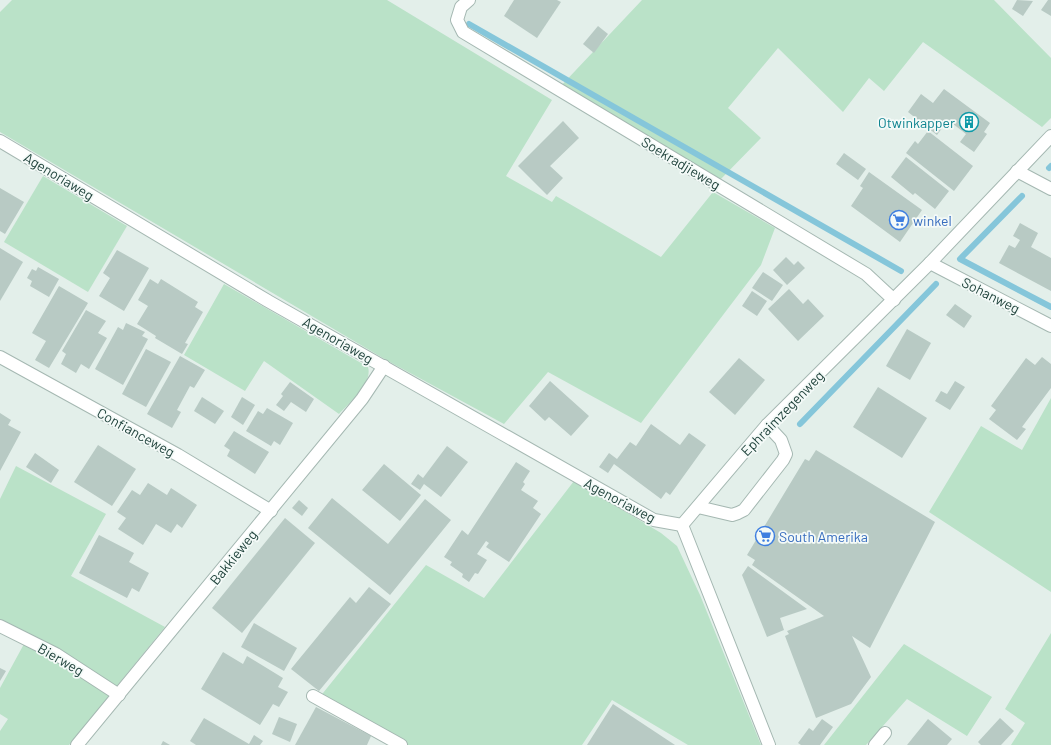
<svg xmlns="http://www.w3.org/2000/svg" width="1051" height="745" font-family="Barlow,sans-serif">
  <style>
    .green { fill: #bae2c8 }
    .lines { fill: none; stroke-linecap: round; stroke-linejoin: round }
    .stream { stroke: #85c6da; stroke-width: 6 }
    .building { fill: #b8cac4 }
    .minor-casing { stroke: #a5b8b2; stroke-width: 14 }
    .minor { stroke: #fff; stroke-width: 12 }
    .labels { text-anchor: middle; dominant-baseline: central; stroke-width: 3.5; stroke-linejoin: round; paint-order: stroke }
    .culture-label { font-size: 14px; fill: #0d838f; stroke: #f4faf8; text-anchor: end }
    .street-label { font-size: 14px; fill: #20433c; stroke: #f4faf8 }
    .shop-label { font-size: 14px; fill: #366cbe; stroke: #f4faf8; text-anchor: start }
  </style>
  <rect width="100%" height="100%" fill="#e3efea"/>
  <g class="green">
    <polygon points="12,0 387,0 552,100 506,176 552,202 556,196 661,257 713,192 775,228 761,265 641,423 548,372 504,424 388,361 0,132 0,12"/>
    <polygon points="642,0 994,0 1051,58 1051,118 1042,127 923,42 884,91 869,78 843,112 778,48 728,108 761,138 719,181 559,88"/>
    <polygon points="43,176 127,226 88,292 4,242"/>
    <path d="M224,284L368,367C373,383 349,403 339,414L264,361L245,391L184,355Z"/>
    <polygon points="1051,398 1051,592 929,512 981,426 1022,450"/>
    <polygon points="16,466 106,514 71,576 165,627 116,687 0,621 0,499"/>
    <polygon points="574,481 661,533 677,546 700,595 761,745 688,745 612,700 582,745 401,745 319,698 426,565 484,598"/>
    <polygon points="1051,633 1051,745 1011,745 1025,723 1005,709"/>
    <polygon points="24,644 54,658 111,694 69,745 0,745 0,731 8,719 0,714 0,688"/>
    <polygon points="904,644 992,697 967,736 907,699 866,745 824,745"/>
  </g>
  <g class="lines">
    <g class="stream">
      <polyline points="469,24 901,271"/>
      <polyline points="1049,168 1051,166"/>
      <polyline points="1022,196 960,259 1051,307"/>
      <polyline points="800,424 936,284"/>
    </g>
  </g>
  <g class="building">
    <polygon points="514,0 557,0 561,2 537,38 504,16"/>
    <polygon points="1017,0 1033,1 1023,16 1012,9"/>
    <polygon points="1048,0 1051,0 1051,16 1041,10"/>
    <polygon points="598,26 608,34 594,53 583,44"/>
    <polygon points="944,89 990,123 984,132 987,134 974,152 960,142 966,134 948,120 937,135 908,112 921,94 933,103"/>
    <polygon points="563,121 579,138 550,166 563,178 547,195 518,166"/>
    <polygon points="928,131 973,166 954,191 906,153 915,141 918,144"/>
    <polygon points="844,153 866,169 858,180 836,164"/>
    <polygon points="906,157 949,191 935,209 915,193 913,195 891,177"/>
    <polygon points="869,172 922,210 900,242 851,206 863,188 860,186"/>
    <polygon points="0,188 24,202 5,234 0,231"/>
    <polygon points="1020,223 1038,233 1031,247 1051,258 1051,291 999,263 1009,245 1015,248 1020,240 1013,236"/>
    <polygon points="0,248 23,262 0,301"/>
    <polygon points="117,250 149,268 124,311 99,296 110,278 103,273"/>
    <polygon points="786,257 794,265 798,261 805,268 787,285 773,270"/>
    <polygon points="38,267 59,279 49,297 30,286 32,281 27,278 32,269 36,271"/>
    <polygon points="763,272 783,285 772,301 752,288"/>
    <polygon points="150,279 158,284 161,279 198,302 195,307 203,312 185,343 188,344 182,354 155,338 156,336 137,324 148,306 138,300"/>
    <polygon points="59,286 88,303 49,368 35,360 46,341 32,333"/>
    <polygon points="789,289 803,304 808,299 824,316 798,341 768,309"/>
    <polygon points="752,291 767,301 757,316 742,306"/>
    <polygon points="955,304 972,316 964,328 946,315"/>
    <polygon points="86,310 106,321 98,333 107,338 89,369 81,364 76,373 61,364 66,354 62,351"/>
    <polygon points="126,323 145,332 142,336 148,339 123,385 95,369 118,327 123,330"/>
    <polygon points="907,329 931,343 910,380 886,366"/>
    <polygon points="146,349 171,362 146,407 122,394"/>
    <polygon points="180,356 205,370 194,388 190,386 177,410 181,412 172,428 147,414"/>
    <polygon points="1042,357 1051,364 1051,388 1022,427 1026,429 1017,440 989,419 996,410 991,406 1026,358 1035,365"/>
    <polygon points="739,358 765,380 735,415 709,392"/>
    <polygon points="550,381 589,416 571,436 549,417 545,421 529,406"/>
    <polygon points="955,381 965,387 950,410 935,401 941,391 947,394"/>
    <polygon points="290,382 314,399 306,412 291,402 284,411 276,405 283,396 281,394"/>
    <polygon points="878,387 927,418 902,458 853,427"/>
    <polygon points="202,397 224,411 215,424 194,411"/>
    <polygon points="242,397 255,405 243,425 231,417"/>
    <polygon points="267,408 293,423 280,445 274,441 271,446 246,431 258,411 263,414"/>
    <polygon points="0,413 11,420 8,425 21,432 0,471"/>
    <polygon points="651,424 680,445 689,433 706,445 670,495 666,492 661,499 614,464 608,473 599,467 609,453 617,459 630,442 636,446"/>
    <polygon points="234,431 269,452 255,474 227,456 230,450 224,446"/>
    <polygon points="98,445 136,469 112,506 74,482"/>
    <polygon points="447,446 468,462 441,497 424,484 420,490 411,484 418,474 423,478"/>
    <polygon points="816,450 935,522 870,648 852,636 871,677 851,704 816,718 785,636 789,634 787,631 824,616 752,565 755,560 747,555 805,459 809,461"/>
    <polygon points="35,453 59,470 51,483 26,467"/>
    <polygon points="516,462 530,471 523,482 525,484 521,490 538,501 533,508 541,514 509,562 486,547 489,543 486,541 477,554 487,560 478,574 475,573 469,582 462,577 463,574 450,565 452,562 444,557 462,530 468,535"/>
    <polygon points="384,464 421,495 400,521 362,490"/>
    <polygon points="148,483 167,495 171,488 197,505 182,528 177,524 171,533 156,524 143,545 118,529 126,518 117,512 132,490 140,495"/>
    <polygon points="332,498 388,544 425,499 451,520 390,595 308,528"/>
    <polygon points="299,500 308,508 302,516 292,508"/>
    <polygon points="285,518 315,543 242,633 212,608"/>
    <polygon points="99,535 134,553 129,562 149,573 139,592 132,588 127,598 79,573"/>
    <polygon points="748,566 807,609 780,618 784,630 767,637 742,575"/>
    <polygon points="369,587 391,604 319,691 291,669 350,597 356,603"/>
    <polygon points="254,623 297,648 284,671 241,647"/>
    <polygon points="223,652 243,664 247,656 283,678 278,687 288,692 279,707 273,704 260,725 201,689"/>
    <polygon points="0,668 6,671 0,681"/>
    <polygon points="613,704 675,745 587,745"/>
    <polygon points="316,707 371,736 367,745 295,745"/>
    <polygon points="279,717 297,724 290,742 272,734"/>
    <polygon points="204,718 249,744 254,735 263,741 260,745 196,745 190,741"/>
    <polygon points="1000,718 1014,731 1001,745 981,745 978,742"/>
    <polygon points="822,719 833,727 820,745 801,745 798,743 809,728 813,731"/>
    <polygon points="928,719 952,739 947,745 907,745"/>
    <polygon points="163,741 170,745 161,745"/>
  </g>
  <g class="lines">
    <defs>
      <g id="minor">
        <polyline points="469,0 461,7 457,20 463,32 866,274 894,300"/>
        <polyline points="0,141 268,301 654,520 682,525"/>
        <polyline points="1017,171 1051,189"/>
        <polyline points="930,263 1051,326"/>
        <polyline points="0,357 178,455 271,511"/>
        <polyline points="698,507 732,515 738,513 744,510 783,460 786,454 781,440 767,425"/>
        <polyline points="0,626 56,654 119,695"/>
        <polyline points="313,696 401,745"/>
        <polyline points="77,745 362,399 384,366"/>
        <polyline points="769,745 682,525 767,425 930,263 1051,136"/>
        <polyline points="875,745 885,733"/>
      </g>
    </defs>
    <use href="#minor" class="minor-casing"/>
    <use href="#minor" class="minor"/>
  </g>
  <defs>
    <symbol id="building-ring" viewBox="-11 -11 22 22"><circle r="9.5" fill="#f4faf8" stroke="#0f9aa8" stroke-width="1.5"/><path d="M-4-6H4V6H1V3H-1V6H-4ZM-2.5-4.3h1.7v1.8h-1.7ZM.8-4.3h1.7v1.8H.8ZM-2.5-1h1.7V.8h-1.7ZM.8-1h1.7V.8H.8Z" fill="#0f9aa8"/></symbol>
    <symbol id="supermarket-ring" viewBox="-11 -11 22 22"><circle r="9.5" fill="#f4faf8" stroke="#3f7fe0" stroke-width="1.5"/><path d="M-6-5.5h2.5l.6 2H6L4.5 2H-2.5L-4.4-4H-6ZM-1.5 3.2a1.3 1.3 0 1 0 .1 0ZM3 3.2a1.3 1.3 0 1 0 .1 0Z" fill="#3f7fe0"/></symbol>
  </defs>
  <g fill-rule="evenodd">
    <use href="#building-ring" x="958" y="111" width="22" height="22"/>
    <use href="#supermarket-ring" x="888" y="209" width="22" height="22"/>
    <use href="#supermarket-ring" x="754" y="525" width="22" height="22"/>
  </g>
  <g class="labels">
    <g class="culture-label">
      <text x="955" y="122">Otwinkapper</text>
    </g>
    <g class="street-label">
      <text transform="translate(681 163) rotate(31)">Soekradjieweg</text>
      <text transform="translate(59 176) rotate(31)">Agenoriaweg</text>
      <text transform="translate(991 295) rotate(27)">Sohanweg</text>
      <text transform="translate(338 340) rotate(30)">Agenoriaweg</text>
      <text transform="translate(782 413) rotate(-46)">Ephraimzegenweg</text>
      <text transform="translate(136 432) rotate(29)">Confianceweg</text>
      <text transform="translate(620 500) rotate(28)">Agenoriaweg</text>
      <text transform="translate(233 557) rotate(-51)">Bakkieweg</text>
      <text transform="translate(61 659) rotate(30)">Bierweg</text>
    </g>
    <g class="shop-label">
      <text x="913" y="220">winkel</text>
      <text x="779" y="536">South Amerika</text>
    </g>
  </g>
</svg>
